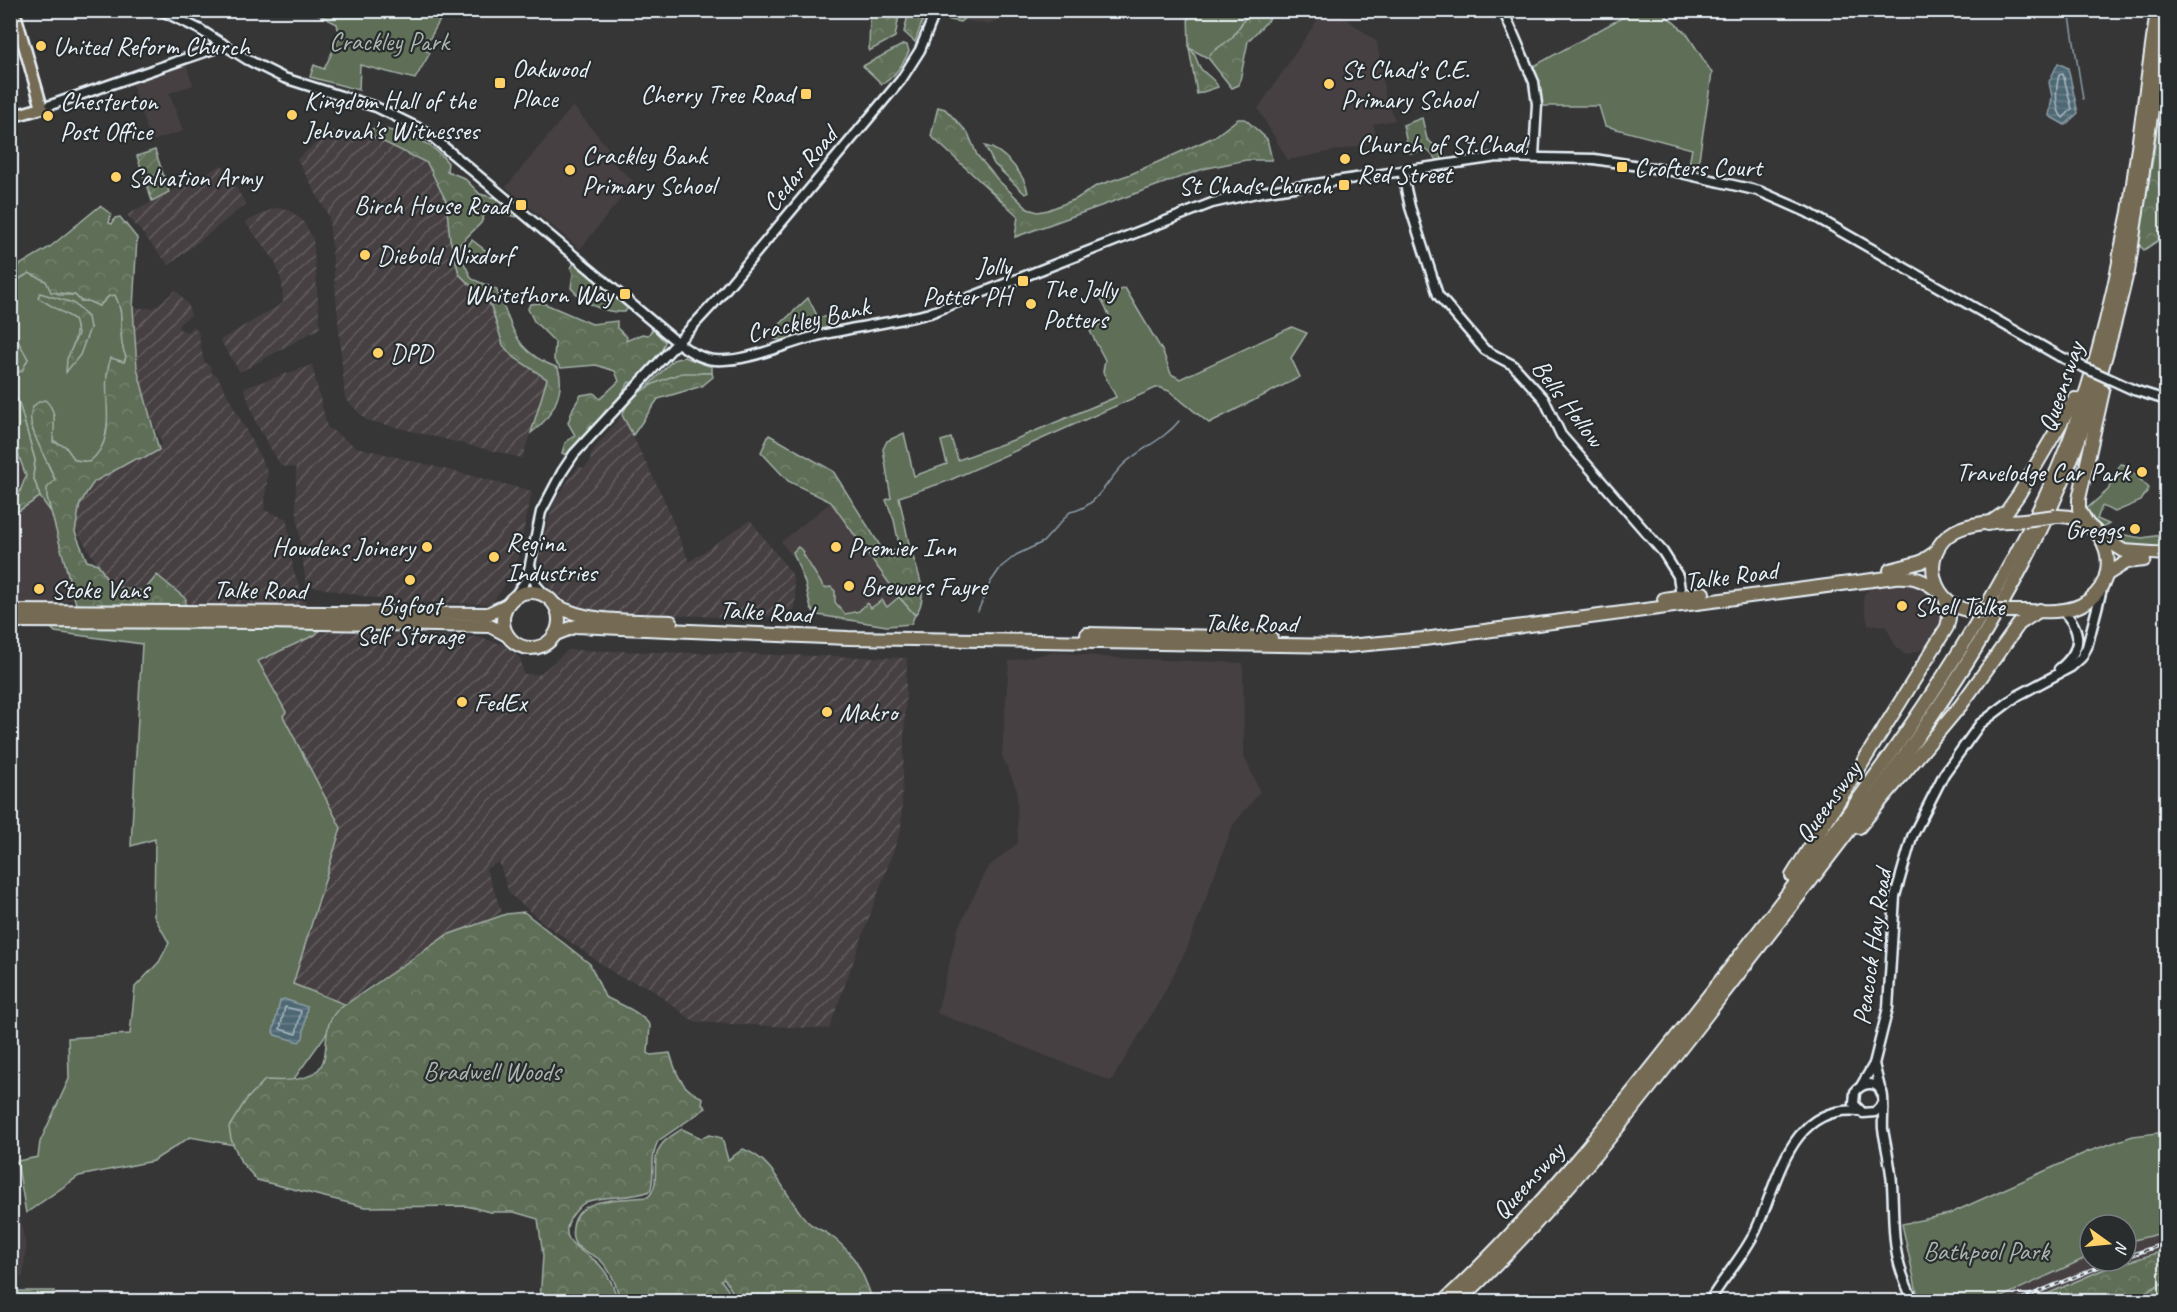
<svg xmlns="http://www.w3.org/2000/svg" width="2177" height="1312" font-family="Caveat,sans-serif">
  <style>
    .built { fill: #474142 }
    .industrial { fill: url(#industrial-furrows) }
    .green { fill: #5e6e57; stroke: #a3b0a8; stroke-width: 1.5; fill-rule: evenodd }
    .forest { fill: url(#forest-crowns); stroke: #a3b0a8; stroke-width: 1.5 }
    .garden { fill: url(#garden-furrows); stroke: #a3b0a8; stroke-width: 1.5 }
    .water { fill: url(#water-rules); stroke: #8c9ea8; stroke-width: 1.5 }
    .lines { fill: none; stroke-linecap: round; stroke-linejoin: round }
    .shore { stroke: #aabac3; stroke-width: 1.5 }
    .stream { stroke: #8c9ea8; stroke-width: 1.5 }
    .minor-casing { stroke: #e8f1f8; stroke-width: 13 }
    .major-casing { stroke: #e8f1f8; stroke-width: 15 }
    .highway-casing { stroke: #e8f1f8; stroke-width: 16 }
    .minor { stroke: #2a2d2e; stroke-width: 8 }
    .major { stroke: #756b52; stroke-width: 10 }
    .highway { stroke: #756b52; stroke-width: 12 }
    .rail-casing { stroke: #e8f1f8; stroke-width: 4 }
    .rail { stroke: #2a2d2e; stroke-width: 1.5; stroke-dasharray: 4.5; stroke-linecap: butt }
    .minor-bridge-casing { stroke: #e8f1f8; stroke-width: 13; stroke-linecap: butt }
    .highway-bridge-casing { stroke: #e8f1f8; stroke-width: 16; stroke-linecap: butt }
    .minor-bridge { stroke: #2a2d2e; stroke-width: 8 }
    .highway-bridge { stroke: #756b52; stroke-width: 12 }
    .poi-dot { fill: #ffd166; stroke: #2a2d2e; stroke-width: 2 }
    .labels { text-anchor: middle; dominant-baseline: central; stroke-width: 4.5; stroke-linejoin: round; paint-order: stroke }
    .park-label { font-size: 26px; fill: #aab6b0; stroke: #2a2d2e }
    .poi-label { font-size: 26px; fill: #e8f1f8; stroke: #2a2d2e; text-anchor: start }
    .street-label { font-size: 26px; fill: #e8f1f8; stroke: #2a2d2e }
  </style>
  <defs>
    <pattern id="industrial-furrows" width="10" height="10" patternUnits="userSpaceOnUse" patternTransform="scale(1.5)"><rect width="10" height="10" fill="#474142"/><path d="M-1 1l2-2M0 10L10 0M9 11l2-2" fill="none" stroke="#625d5e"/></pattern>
    <pattern id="forest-crowns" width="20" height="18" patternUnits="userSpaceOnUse" patternTransform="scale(1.5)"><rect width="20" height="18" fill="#5e6e57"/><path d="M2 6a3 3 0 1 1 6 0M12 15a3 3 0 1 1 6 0" fill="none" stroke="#758370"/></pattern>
    <pattern id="garden-furrows" width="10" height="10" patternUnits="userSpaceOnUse" patternTransform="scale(1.5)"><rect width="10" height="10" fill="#5e6e57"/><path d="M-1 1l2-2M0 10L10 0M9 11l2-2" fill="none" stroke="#758370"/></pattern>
    <pattern id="water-rules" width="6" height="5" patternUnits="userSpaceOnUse" patternTransform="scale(1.5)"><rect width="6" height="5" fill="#4e6773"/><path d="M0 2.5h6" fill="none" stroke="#687d88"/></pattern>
  </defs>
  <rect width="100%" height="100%" fill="#373637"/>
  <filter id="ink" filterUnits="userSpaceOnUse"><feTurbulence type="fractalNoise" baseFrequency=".0167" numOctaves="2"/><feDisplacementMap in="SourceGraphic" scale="12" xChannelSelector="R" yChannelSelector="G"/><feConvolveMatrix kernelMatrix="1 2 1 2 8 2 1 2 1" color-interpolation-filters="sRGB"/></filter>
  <g filter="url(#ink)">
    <g class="built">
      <polygon points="1324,10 1336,11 1377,42 1385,96 1395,120 1373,124 1378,142 1288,160 1258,109"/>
      <polygon points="974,11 1010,11 1012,16 988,24 963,20"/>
      <polygon points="185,62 193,85 169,93 183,131 151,141 131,81"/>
      <polygon points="573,106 613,154 609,159 634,182 580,249 506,187"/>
      <polygon points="10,434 39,485 40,497 51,512 76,598 53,605 11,604"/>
      <polygon points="831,502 899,597 887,607 855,610 845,614 834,597 824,588 803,553 803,550 798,547 793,552 794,558 781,542"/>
      <polygon points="1910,581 1924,586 1932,603 1943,608 1944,615 1939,636 1920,650 1905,655 1895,645 1886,626 1868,624 1863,600 1864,594 1874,586"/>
      <polygon points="1056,652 1113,658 1243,663 1244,756 1260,792 1233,825 1187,948 1158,1004 1111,1081 937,1013 958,929 988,867 1018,843 1017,790 1002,755 1009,661"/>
      <polygon points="11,1179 26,1247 23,1277 11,1278"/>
      <polygon points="2166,1232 2166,1250 2102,1270 2031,1301 1993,1302 2090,1256 2090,1261 2126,1261 2126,1242"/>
    </g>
    <g class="industrial">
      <polygon points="331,131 365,133 427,163 446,201 450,239 470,287 491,306 503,345 512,356 548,380 522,458 366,420 345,398 329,217 297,159"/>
      <polygon points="222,165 246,204 169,265 127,215"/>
      <polygon points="275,208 287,209 302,220 313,238 320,328 240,372 220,340 283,303 282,283 275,261 245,222"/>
      <polygon points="176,290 188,305 191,315 179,324 179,329 187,332 193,326 198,331 204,362 210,366 212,374 217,375 268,472 264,510 287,519 293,569 308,608 122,603 58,502 162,444 144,400 137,368 133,308 154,308"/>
      <polygon points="312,365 327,427 356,447 532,491 515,571 491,604 395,602 306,585 296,508 296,468 281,466 257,425 244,388"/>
      <polygon points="622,415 662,495 689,562 750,520 792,574 796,597 793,612 788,616 719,617 584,610 557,595 541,577 540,547 554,502 578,467 584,468 590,462 591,453"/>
      <polygon points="325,630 477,637 502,644 520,658 524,674 540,674 568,650 907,658 901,829 829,1029 694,1022 649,987 620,977 541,921 509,893 499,862 486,869 502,912 366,987 348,1005 293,984 341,828 283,716 286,712 258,660"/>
    </g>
    <g class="green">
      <polygon points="1196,10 1250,11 1232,38 1208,58 1189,48 1188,13"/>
      <polygon points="312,11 445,11 424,49 430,53 415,79 360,65 359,90 310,77 314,65 324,69 340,36 337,24"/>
      <polygon points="940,11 940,10 974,11 960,22 941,18"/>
      <polygon points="1634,11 1661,11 1687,34 1712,73 1697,172 1688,170 1692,149 1605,126 1599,106 1543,106 1532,67"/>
      <polygon points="472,240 490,254 483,263 465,249"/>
      <path d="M29,273L46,281L59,295H75L81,301H88L99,306L109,296L115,295C127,317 116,335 126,357L124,362L117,361L105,439L99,454L89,462L75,460C64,444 47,437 31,426L55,480L47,497L51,512L40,497L33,476L35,460L19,403L11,385V368L12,370L28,359L11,329V284ZM48,296C70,304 84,303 90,328L67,371C66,353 82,337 74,319C70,311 55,302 48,296Z"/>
      <polygon points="1125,288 1163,352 1171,374 1180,379 1292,327 1307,333 1291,358 1300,377 1209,423 1169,391 1158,387 948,481 899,497 910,548 900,549 894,520 886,500 891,498 883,449 887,441 904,433 914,476 947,464 941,441 951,438 958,460 1016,439 1116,397 1103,372 1105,360 1090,331 1110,317 1101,299"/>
      <polygon points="808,298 818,317 830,317 831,328 785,341 775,339 773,332 776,328"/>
      <polygon points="684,357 712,367 712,373 697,373 648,386 673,360"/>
      <polygon points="2120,464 2125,465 2149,488 2141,501 2115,512 2102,506 2097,519 2109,524 2102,528 2083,512 2108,490"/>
      <polygon points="2163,516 2166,519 2166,552 2136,550 2112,539 2114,533 2142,538 2161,535"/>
      <polygon points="798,547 804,552 803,554 824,588 831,587 835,591 835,602 845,614 859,611 867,603 871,608 882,600 887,607 899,597 915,615 911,624 887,626 818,615 811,609 805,583 793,552"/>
      <polygon points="50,627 321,629 315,635 258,661 286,712 283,716 341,828 293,984 347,1005 245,1147 190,1137 153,1161 79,1176 26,1213 17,1161 38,1157 40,1142 69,1079 68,1038 130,1034 135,987 159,962 169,943 154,916 155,839 131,846 142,644 55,632"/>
      <polygon points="2166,1132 2166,1232 2126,1242 2126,1225 2090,1225 2090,1256 1993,1301 1919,1301 1902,1224 1949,1214 2087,1152 2133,1136"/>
      <polygon points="2166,1281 2166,1301 2060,1302 2070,1294 2140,1295"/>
      <polygon points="11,1291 54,1291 51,1302 11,1301"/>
    </g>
    <g class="forest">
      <polygon points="866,11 900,11 895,37 869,51 870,14"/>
      <polygon points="909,11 926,11 915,42 904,32"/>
      <polygon points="1250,11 1277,11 1248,41 1239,85 1232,88 1208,58 1212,52 1232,38"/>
      <path d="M904,44L907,45L909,51C904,63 894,78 882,84L863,66Z"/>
      <polygon points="2166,45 2166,135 2159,186 2166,199 2166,235 2144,250 2138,244 2154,153"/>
      <path d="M1189,48C1197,54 1196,62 1201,69C1207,76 1215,79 1218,87L1197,94Z"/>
      <polygon points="938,107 945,109 968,133 977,155 998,180 1028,209 1038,212 1048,210 1076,199 1096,186 1131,174 1214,137 1238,119 1245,119 1267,139 1272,160 1246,160 1203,169 1015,237 1018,216 931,136"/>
      <path d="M1422,118L1427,139L1435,146L1437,154L1441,153L1442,160H1436C1424,143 1425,153 1409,153L1403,125Z"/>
      <path d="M376,127C404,134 431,139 448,163L447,171L464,178L480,194L498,199L516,212V217L487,209L481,223L459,245L463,261L472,279L496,289C515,329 512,351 558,368C566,392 551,419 531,433L547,379L512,356L503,345L491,306L459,274L450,239L446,201L427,163L365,133Z"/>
      <path d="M985,146C1003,149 1026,176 1028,193L1025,194L994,164Z"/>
      <path d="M100,206L111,214L109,223L112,224L115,218L120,217L137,238L133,308L137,368L159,450L145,458L135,459L94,482L87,492L80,504L75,532L87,561L98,564L111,586L144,591L157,575L186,599L185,607H96L76,604L47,497V488L55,480C49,460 10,407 45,400C58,411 54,426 53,442L65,446L75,460L89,462C123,435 97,393 111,358L124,362L126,357C116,335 127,317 115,295L109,296L99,306L88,301H81L75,295L51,292L46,281L29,273L11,284V274L16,267L50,247Z"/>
      <path d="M575,261L629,306L625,312C602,313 585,304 571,288L573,273L571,268Z"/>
      <polygon points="40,293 73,303 88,317 90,328 80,355 66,372 67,359 78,334 74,319 38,298"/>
      <polygon points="543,303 592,324 617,321 617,328 627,337 626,341 642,334 648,335 653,329 665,342 661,352 633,384 629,382 614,406 568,456 562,453 565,443 575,435 568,423 573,408 581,395 594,393 600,399 619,381 615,371 596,365 561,368 554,360 555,342 534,321 528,309 530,304"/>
      <polygon points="11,329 28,359 22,371 17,373 11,368"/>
      <path d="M682,373H712L713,377L702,386L658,399L633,435L622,415C632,390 658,381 682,373Z"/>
      <polygon points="10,385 19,403 35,460 33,476 40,497 11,516 11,504 17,499 26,476 11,434"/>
      <path d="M769,435L833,471L884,552L910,548C916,568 931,596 915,615L899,597L831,502L788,481L761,452Z"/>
      <path d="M524,912L590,964L605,997C622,1005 637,1010 650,1025L648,1053L651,1055L670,1053C676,1074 682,1090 703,1098L702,1104L706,1108L658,1141C649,1158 656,1179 650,1191C629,1200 606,1194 586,1202C579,1205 574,1213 570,1219C557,1244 586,1251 599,1264C609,1275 615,1288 617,1301H540L543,1256L538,1219L514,1212H490L466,1206L365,1207L257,1180L241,1162L231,1139L229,1127L246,1100L265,1080C356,1086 308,1035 339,1009L447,935L506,914Z"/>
      <path d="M682,1129L701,1138L710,1135L722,1138L728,1160L743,1149C777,1161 784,1197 807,1221C814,1228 823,1230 831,1236C838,1241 848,1251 854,1259C863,1272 868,1287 873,1301H732V1291L724,1278L721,1280L728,1290L729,1301H619C618,1287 611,1270 600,1260C593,1254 583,1252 576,1245C572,1240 572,1234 573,1227C577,1195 624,1200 648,1197C662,1183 650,1163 660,1147C664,1139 675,1134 682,1129Z"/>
      <polygon points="2166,1250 2166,1281 2140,1295 2071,1294 2060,1301 2031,1301 2102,1270"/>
    </g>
    <polygon class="garden" points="155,150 169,192 152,201 137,156"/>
    <g class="water">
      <polygon points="2058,63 2068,68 2078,113 2065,125 2049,116 2052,97 2049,82"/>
      <polygon points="284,999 307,1007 303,1038 299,1042 275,1035 273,1032 280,1001"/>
    </g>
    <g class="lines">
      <g class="shore">
        <path d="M2063,74L2072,109L2063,118C2054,110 2056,86 2059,75Z"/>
        <polygon points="285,1007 301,1011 296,1034 280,1029"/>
      </g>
      <g class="stream">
        <polyline points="2069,10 2083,99"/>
        <path d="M978,611L990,583L1001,567L1016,555L1043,542L1070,512C1098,507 1105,482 1124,464C1140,449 1165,439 1179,421"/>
      </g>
      <defs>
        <g id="minor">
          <path d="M160,10L199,29L248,60L284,78L376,107L425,131L678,343C689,351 701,359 715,360C748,362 781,345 813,337C852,327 892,323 930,313L1212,203L1261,192L1497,157L1594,159L1672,171L1759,191L1807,212L2059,356"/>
          <polyline points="1503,10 1534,82 1537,104 1534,156"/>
          <polyline points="42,108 216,48 222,43"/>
          <polyline points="1402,171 1410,207 1438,295 1485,350 1513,365 1544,399 1561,435 1663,552 1678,576 1681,596"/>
          <polyline points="2134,390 2166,400"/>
          <polyline points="531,568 536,585 545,595"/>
          <polyline points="513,598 527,579 541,512 562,472 574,454 714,303 901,80 920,50 936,10"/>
          <path d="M2059,669C2083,650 2083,630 2061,609"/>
          <polyline points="1861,1086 1874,1064"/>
          <polyline points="1881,1092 1874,1064 1888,1008 1895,896 1912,837 1944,774 1980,724 2017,696 2071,667 2081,658 2087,647 2102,589"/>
          <path d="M1881,1106L1875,1112L1863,1113L1854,1104L1855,1092C1862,1083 1876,1080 1882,1092C1885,1099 1882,1120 1883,1129C1886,1148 1891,1166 1892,1184C1895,1234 1890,1254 1914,1302"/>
          <path d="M1709,1302C1723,1278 1743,1257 1755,1232C1778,1185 1788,1104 1859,1111"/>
        </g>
        <polyline id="major" points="10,117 42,108 14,10"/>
        <g id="highway">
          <polyline points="2119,259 2129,212 2157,10"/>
          <polyline points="2128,272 2166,15"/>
          <polyline points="2087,523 2079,509 2079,499 2103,391"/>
          <polyline points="1988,524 2007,511 2019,494 2075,399"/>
          <polyline points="2103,538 2124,551 2166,554"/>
          <polyline points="1890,570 1921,562 1936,552"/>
          <polyline points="2106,575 2127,562 2144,560"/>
          <circle cx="531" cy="620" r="28"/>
          <polyline points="1664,599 1703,593"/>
          <path d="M555,605C589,624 633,620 671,622"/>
          <polyline points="10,611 488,614 507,605"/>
          <path d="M1975,611C1933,610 1916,553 1955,531C1974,521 2002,522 2024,520"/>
          <path d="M2007,611C2029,610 2061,615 2081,605C2128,581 2109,513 2056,516"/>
          <polyline points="10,621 265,622 490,626 507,635"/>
          <path d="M556,634L576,626L848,638L1347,646L1424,639L1895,577C1914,576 1925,580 1939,592"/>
          <polyline points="1087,634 1271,638"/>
          <polyline points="1859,827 1961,705 2019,624 2040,610"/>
          <polyline points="1792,876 1947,627 1949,618 1946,601"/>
          <path d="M1443,1302C1549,1203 1636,1088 1725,975C1843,822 1962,670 2046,495C2082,420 2105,334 2121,253"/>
          <path d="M1458,1302C1562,1205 1649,1089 1736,977C1851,828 1976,677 2053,503C2088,426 2110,346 2129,264"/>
        </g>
      </defs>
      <use href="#minor" class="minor-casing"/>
      <use href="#major" class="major-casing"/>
      <use href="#highway" class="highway-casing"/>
      <use href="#minor" class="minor"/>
      <use href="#major" class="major"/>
      <use href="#highway" class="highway"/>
      <defs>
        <g id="rail">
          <polyline points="2126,1257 2166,1243"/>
          <polyline points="2014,1302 2113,1261"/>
        </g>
      </defs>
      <use href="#rail" class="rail-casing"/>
      <use href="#rail" class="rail"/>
      <defs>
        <polyline id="minor-bridge" points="2059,356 2134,390"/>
        <g id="highway-bridge">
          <polyline points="2024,520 2056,516"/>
          <polyline points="1975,611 2007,611"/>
        </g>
      </defs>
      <use href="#minor-bridge" class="minor-bridge-casing"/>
      <use href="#highway-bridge" class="highway-bridge-casing"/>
      <use href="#minor-bridge" class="minor-bridge"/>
      <use href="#highway-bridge" class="highway-bridge"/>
    </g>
  </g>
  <g class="poi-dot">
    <circle cx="41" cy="46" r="6"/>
    <rect x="494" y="77" width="12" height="12" rx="3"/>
    <circle cx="1329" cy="84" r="6"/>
    <rect x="800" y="88" width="12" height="12" rx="3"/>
    <circle cx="292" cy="115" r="6"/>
    <circle cx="48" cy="116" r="6"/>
    <circle cx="1345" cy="159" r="6"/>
    <rect x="1616" y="161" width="12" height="12" rx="3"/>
    <circle cx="570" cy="170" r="6"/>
    <circle cx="116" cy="177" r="6"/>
    <rect x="1338" y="179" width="12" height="12" rx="3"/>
    <rect x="515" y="199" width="12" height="12" rx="3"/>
    <circle cx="365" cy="255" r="6"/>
    <rect x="1017" y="275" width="12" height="12" rx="3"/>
    <rect x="619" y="288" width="12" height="12" rx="3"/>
    <circle cx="1031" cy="304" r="6"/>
    <circle cx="378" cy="353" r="6"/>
    <circle cx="2142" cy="472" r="6"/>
    <circle cx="2135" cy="529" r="6"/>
    <circle cx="427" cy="547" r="6"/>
    <circle cx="836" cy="547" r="6"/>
    <circle cx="494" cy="557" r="6"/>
    <circle cx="410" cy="580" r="6"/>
    <circle cx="849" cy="586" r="6"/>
    <circle cx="39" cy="589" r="6"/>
    <circle cx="1902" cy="606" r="6"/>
    <circle cx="462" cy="702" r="6"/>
    <circle cx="827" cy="712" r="6"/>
  </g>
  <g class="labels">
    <g class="park-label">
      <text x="389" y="41">Crackley Park</text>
      <text x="492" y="1071">Bradwell Woods</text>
      <text x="1986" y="1251">Bathpool Park</text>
    </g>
    <g class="poi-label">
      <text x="53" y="46">United Reform Church</text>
      <text x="512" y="68">Oakwood<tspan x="512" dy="30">Place</tspan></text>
      <text x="1341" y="69">St Chad's C.E.<tspan x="1341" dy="30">Primary School</tspan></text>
      <text x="794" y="94" text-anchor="end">Cherry Tree Road</text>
      <text x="304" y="100">Kingdom Hall of the<tspan x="304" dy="30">Jehovah's Witnesses</tspan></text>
      <text x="60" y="101">Chesterton<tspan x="60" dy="30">Post Office</tspan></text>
      <text x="1357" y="144">Church of St.Chad,<tspan x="1357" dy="30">Red Street</tspan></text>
      <text x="582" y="155">Crackley Bank<tspan x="582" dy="30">Primary School</tspan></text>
      <text x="1634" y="167">Crofters Court</text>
      <text x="128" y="177">Salvation Army</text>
      <text x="1332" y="185" text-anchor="end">St Chads Church</text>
      <text x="509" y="205" text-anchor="end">Birch House Road</text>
      <text x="377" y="255">Diebold Nixdorf</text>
      <text x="1011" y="266" text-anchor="end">Jolly<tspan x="1011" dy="30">Potter PH</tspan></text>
      <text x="1043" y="289">The Jolly<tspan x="1043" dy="30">Potters</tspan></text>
      <text x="613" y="294" text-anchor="end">Whitethorn Way</text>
      <text x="390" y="353">DPD</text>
      <text x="2130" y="472" text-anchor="end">Travelodge Car Park</text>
      <text x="2123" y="529" text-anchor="end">Greggs</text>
      <text x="506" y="542">Regina<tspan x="506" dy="30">Industries</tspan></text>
      <text x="415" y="547" text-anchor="end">Howdens Joinery</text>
      <text x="848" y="547">Premier Inn</text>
      <text x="861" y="586">Brewers Fayre</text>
      <text x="51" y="589">Stoke Vans</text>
      <text x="410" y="605" text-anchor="middle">Bigfoot<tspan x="410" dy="30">Self Storage</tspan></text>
      <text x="1914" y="606">Shell Talke</text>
      <text x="474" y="702">FedEx</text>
      <text x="839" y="712">Makro</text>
    </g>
    <g class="street-label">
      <text transform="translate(800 169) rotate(-50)">Cedar Road</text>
      <text transform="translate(808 320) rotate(-13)">Crackley Bank</text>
      <text transform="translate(2061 387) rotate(-71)">Queensway</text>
      <text transform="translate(1568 403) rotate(53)">Bells Hollow</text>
      <text transform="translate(1731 576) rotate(-7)">Talke Road</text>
      <text transform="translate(260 590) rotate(1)">Talke Road</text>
      <text transform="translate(766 612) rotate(3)">Talke Road</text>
      <text transform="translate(1251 623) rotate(1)">Talke Road</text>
      <text transform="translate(1828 802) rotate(-54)">Queensway</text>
      <text transform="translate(1872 947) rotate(-82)">Peacock Hay Road</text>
      <text transform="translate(1528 1181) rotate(-48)">Queensway</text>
    </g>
  </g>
  <rect width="2177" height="1312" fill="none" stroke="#2a2d2e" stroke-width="36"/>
  <rect x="18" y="18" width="2141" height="1276" fill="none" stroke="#e8f1f8" stroke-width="2" filter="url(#ink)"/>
  <g transform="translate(2108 1243) rotate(105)"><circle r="28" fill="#2a2d2e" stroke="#767b7f" stroke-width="1.5"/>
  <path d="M0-4.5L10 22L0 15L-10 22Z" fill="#ffd166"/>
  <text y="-9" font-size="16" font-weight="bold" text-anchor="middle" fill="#e8f1f8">N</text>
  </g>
</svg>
